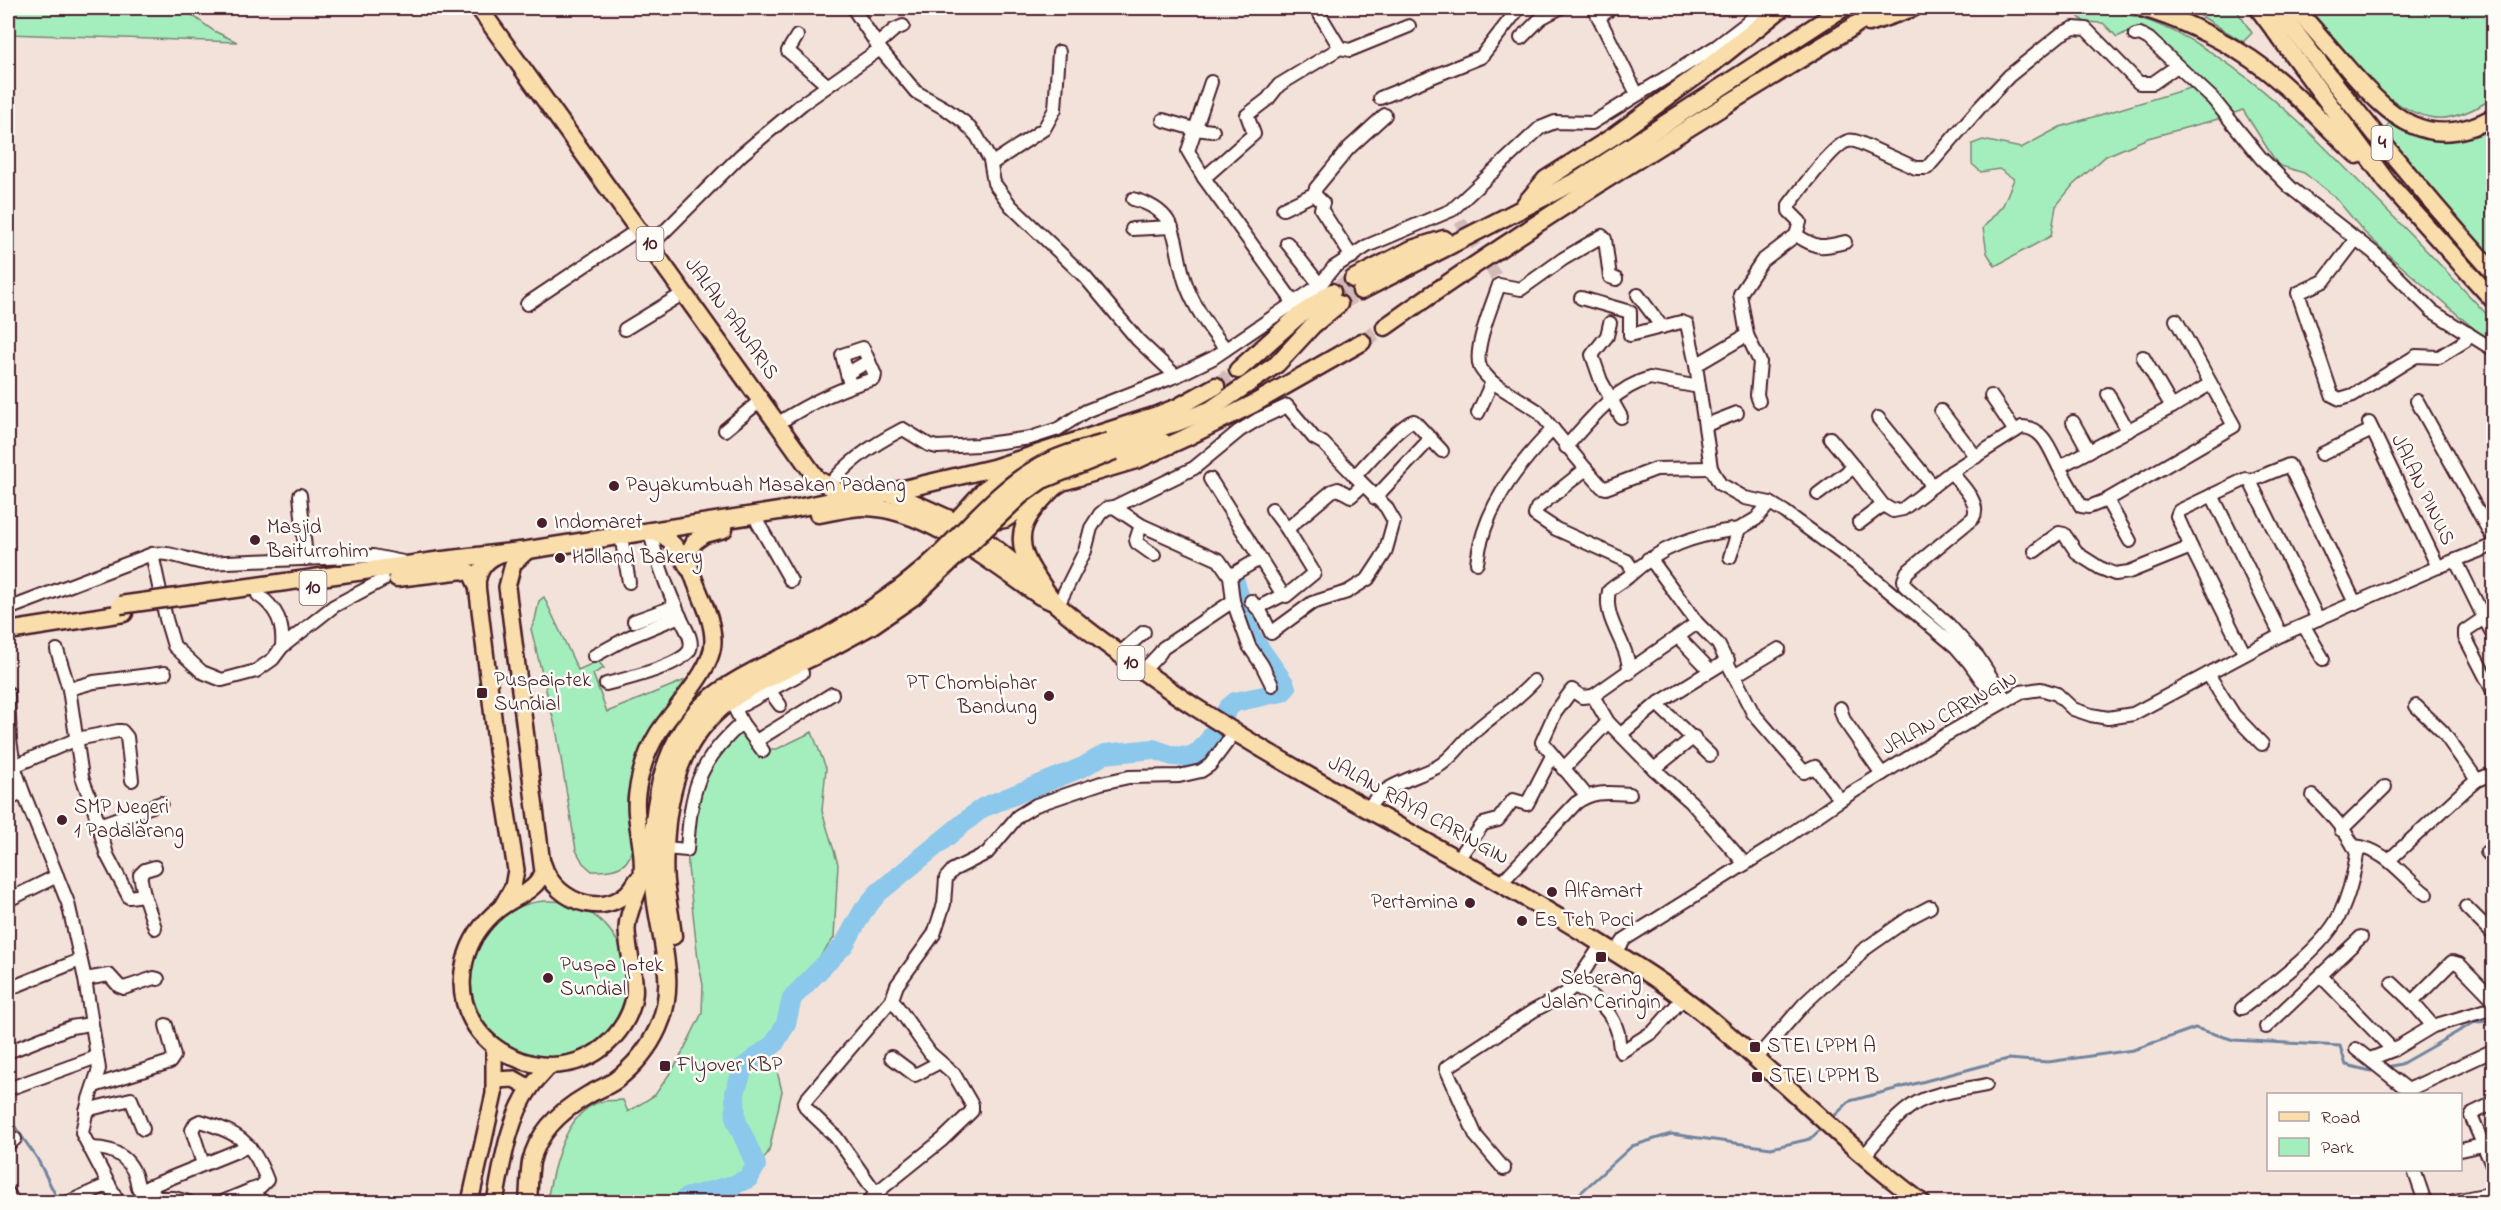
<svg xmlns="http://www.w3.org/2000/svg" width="2501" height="1210" font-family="'Indie Flower',sans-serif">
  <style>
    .green { fill: #a4eebd; stroke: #778674; stroke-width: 1.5 }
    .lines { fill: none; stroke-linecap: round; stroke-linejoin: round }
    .stream { stroke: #71849e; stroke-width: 3 }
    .river { stroke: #8bc8eb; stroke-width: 20 }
    .minor-tunnel { stroke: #d1bbb7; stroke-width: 12; stroke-dasharray: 12 6; stroke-linecap: butt }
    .highway-tunnel { stroke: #d1bbb7; stroke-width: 16; stroke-dasharray: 16 8; stroke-linecap: butt }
    .minor-casing { stroke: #4a1f2b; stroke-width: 16 }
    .major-casing { stroke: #4a1f2b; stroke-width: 20 }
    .highway-casing { stroke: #4a1f2b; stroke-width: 21 }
    .minor { stroke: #fdfcf7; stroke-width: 12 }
    .major { stroke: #f9ddab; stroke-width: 15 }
    .highway { stroke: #f9ddab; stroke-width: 16 }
    .highway-bridge-casing { stroke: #4a1f2b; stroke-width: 21; stroke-linecap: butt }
    .highway-bridge { stroke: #f9ddab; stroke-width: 16 }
    .poi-dot { fill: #4a1f2b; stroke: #fdfcf7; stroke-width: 2 }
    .labels { text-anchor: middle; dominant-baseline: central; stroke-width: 5; stroke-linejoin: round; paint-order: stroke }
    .shield { fill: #fdfcf7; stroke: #806168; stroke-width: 1.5 }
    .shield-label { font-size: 20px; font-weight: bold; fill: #4a1f2b }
    .street-label { font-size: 21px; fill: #4a1f2b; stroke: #fdfcf7 }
    .poi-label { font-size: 21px; fill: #4a1f2b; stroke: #fdfcf7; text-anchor: start }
  </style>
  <rect width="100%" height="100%" fill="#f3e2da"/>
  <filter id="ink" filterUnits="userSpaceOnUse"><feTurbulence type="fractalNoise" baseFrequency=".0167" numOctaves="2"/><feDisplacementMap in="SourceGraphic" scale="12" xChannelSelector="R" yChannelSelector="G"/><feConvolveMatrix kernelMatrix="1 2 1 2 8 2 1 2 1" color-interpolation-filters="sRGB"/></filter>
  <g filter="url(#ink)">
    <g class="green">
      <polygon points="8,8 78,8 79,13 109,11 119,8 182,8 214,31 237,42 8,34"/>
      <path d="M2079,8C2194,8 2295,117 2370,193C2412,235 2453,278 2493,321V345L2393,259L2364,232L2334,196L2304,173L2278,165L2243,110L2218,119L2148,138L2106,156L2073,185L2056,206L2051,236L1995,266L1987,253L1983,228L2003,205L2014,179L1999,169L1981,172L1972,164V144L1983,140L2021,148L2060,127L2203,84L2137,27L2117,37L2103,23L2084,22L2077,15Z"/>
      <polygon points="2182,8 2235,8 2252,33 2243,42 2198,14"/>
      <path d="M2301,8H2493V98C2476,109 2450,122 2429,117C2383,108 2332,41 2301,8Z"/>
      <polygon points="2389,123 2413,132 2493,123 2493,259 2383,134"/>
      <path d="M544,597L578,670L598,661L604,668L593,674L607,712L688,679C666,709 629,764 627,802C626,819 638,845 627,861C620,871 603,871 592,871L583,863L576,850L557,734L531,629L535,620L539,601Z"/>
      <path d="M732,724L767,749H777L812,732L826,768L822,811L838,864L834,938L787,1000L782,1021L771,1039L752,1055L766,1061L777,1071L782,1091L769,1151L763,1160L759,1175L741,1188L698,1199L692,1202H547C552,1171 565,1108 604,1101C610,1100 617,1101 623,1100L628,1112L655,1095L677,1063L702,1013L703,985L698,960L688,867L687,795L700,763Z"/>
      <circle cx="549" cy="979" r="78"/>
    </g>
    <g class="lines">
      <g class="stream">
        <polyline points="2387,1067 2401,1064 2475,1022 2494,1021"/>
        <polyline points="8,1117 37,1158 59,1202"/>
        <polyline points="1830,1120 1850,1101 2008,1059 2048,1062 2133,1050 2195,1028 2234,1040 2340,1046 2346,1065 2371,1071 2377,1069"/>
        <polyline points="1532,1202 1540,1197 1577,1196 1632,1146 1671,1134 1771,1148 1810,1139 1823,1127"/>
      </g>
      <polyline class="river" points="682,1202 686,1198 734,1185 749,1178 756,1165 736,1120 735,1093 743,1068 774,1044 786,1024 792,998 844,945 863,911 878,893 982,808 1083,767 1105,754 1153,749 1173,756 1189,757 1200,751 1210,739 1228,708 1235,702 1282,692 1286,688 1284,683 1251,636 1235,582"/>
      <polyline class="minor-tunnel" points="1460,221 1501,284"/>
      <g class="highway-tunnel">
        <polyline points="1332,292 1353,279"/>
        <polyline points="1339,304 1361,291"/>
        <polyline points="1362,342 1385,327"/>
        <polyline points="1216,386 1238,370"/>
      </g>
      <defs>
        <g id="minor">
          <polyline points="853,8 880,49 916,92 946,109 964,122 977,136 990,160 994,183 1011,206 1085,277 1138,340 1176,376"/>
          <polyline points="1316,8 1340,48"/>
          <polyline points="1594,8 1637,94"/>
          <polyline points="1599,17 1612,8"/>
          <polyline points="2135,35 2140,34 2149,39 2213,99 2261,158 2291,188 2374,253 2432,311 2494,350"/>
          <polyline points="797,36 788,51 827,85"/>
          <polyline points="1521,38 1541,18 1560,8"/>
          <polyline points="879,43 894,30 903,26"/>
          <polyline points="1211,82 1188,151 1204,178 1294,303"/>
          <polyline points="1380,98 1481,57 1519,8"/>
          <polyline points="1163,120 1194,129 1213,131"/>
          <polyline points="991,164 1044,129 1055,109 1059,52"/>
          <polyline points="1204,178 1254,134 1247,115 1268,99 1279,85 1340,48 1350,50 1409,26"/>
          <path d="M1133,199C1185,213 1171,246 1187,287C1196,310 1210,330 1226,349"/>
          <polyline points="1283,209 1314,194"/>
          <polyline points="1132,229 1172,227"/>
          <path d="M1796,235C1818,249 1820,248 1845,242"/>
          <polyline points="2356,239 2324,281 2298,293 2332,395 2340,399 2353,395 2416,356 2439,357 2465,341 2468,333"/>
          <polyline points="1287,243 1320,285"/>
          <polyline points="651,245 741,155 802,104 880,49"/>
          <polyline points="1352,257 1321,209 1323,203 1314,194 1316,188 1349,148 1385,115"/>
          <polyline points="1638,295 1662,327"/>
          <polyline points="1581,298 1630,312 1630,335 1681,322 1687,324 1696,365 1711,468 1720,484 1745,498 1770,503 1785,512 1859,566 1956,647 1969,662 1999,704"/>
          <polyline points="527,304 639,229"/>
          <polyline points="1610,323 1607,336 1592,355 1601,381 1621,417"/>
          <polyline points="625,329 684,293"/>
          <path d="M1747,335L1740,294L1762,261L1796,235L1800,222L1789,211V205C1799,192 1834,144 1848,141C1851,140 1855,141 1858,142L1916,168H1927L1980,107L2009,76L2061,34L2074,28L2086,29L2139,83H2153L2177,66"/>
          <polyline points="2143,357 2172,407"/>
          <polyline points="1696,365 1747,335 1760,362 1757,395 1759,401"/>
          <polyline points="848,373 869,361"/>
          <polyline points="1492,382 1538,411 1586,469 1537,508 1535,515 1556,529 1627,561 1633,570"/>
          <polyline points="2108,394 2128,431"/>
          <polyline points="1991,396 2015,431"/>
          <polyline points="2417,401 2494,540"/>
          <polyline points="1941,411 1976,457"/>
          <path d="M1478,413L1492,382C1488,377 1483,373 1480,367C1473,349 1493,303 1499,285L1521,289L1563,259L1602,236L1605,239L1610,277L1616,279"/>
          <polyline points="1878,418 1933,486"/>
          <polyline points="2073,422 2089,451"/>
          <polyline points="2369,423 2438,567"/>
          <path d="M777,424C808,404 839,388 874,379L875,375L863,348L842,355L850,385"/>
          <polyline points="1706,425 1737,413"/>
          <polyline points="725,430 761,400"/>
          <polyline points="1830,438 1854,467"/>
          <path d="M1566,447C1589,421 1614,388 1650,378L1699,387"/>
          <polyline points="2322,454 2372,430"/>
          <polyline points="2059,467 2081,506 2089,507 2107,500 2234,426 2176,320"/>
          <polyline points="1586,469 1602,487 1606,488 1656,469 1711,468"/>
          <polyline points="1210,479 1283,595"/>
          <polyline points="2250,481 2318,619"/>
          <path d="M829,486C847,461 876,443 903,429L929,445L937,447L979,445L1030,438L1058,429L1086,411L1176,376L1213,358L1320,285L1333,268L1367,246L1452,210L1540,128L1555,122L1592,123L1717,46L1747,23L1762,8"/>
          <polyline points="1818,494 1854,467 1883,505 1893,511 1903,509 1951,472"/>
          <polyline points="300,495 306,559"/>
          <polyline points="2212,495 2281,635"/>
          <polyline points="1375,498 1431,438"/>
          <polyline points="2107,500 2130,541"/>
          <path d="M1114,507L1194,468L1239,431L1257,420L1287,406L1314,438L1323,443L1355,476C1365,465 1402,423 1414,421L1442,451"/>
          <polyline points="758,523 791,581"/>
          <polyline points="1859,523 1883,505"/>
          <polyline points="1141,525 1136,540 1137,543 1154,555"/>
          <polyline points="1287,529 1332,491 1338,489 1351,496 1363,485"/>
          <polyline points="621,536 629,582"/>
          <polyline points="2191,547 2177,516 2179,511 2246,479 2250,481 2289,465 2355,603"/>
          <polyline points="2035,551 2059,533 2064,534 2078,554 2100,568 2115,574 2129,572 2191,547 2244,653"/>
          <polyline points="152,554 166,619 174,646 202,672 222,680 256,671 273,659 282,647 334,606 383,580"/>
          <polyline points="1730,557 1739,529 1756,519 1770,503"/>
          <polyline points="1648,559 1655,565 1697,623 1718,644 1753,713 1804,772 1815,767 1840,800"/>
          <polyline points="2456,561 2484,618 2465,631 2465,637 2494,693"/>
          <path d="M1477,563C1483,509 1516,467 1553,429"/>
          <polyline points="1230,576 1259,559"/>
          <path d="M258,595C277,608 284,624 282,647"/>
          <polyline points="1251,601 1257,608 1283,595 1286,596 1314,573 1287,529 1272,509"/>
          <polyline points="1058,605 1085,551 1091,528 1100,514 1107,508 1114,507 1141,525 1219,560 1230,576 1233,601 1249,646 1262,665 1272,685"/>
          <polyline points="1259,608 1271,633 1312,603 1347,592 1368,579 1385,553 1394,521 1386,507 1355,476"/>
          <path d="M8,609L152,554C170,551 186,560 204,563L373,556L403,562"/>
          <polyline points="2484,618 2494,636"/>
          <polyline points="634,621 676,606"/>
          <polyline points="2304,626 2323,659"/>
          <polyline points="1678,637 1710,670"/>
          <polyline points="57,650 69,689 82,777 94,809 107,855 129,897 144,895 140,875 145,870 155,867"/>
          <polyline points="1119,654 1144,632"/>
          <polyline points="594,656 629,637 680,616"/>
          <polyline points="1142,672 1160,653 1163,648 1233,601"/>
          <path d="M1629,673C1630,644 1602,621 1609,591C1615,585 1622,582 1628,577C1661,546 1694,535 1739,529"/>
          <polyline points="2208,674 2234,715 2262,744"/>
          <polyline points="1734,676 1779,649"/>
          <path d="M606,684C623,680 684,665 690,649C693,640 687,631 683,623C669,593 657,564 650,531"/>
          <polyline points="69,689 94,682 165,673"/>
          <polyline points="769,690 780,705"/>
          <polyline points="8,693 10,740 14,766 23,792 68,903 85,979 99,1069 89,1099 82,1133 118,1202"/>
          <polyline points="1593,696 1608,722 1654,769 1691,802 1745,864"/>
          <path d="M2004,697L1978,657L1949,625L1905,586L1904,580L1907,572L1973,518C1982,503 1960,484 1951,472L2022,427C2044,428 2050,450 2059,467L2172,407L2210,384"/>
          <polyline points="1657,704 1710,755"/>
          <polyline points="2416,706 2443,732 2477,780"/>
          <polyline points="1840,708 1844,720 1882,774"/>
          <polyline points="1621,734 1657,704 1728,660"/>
          <polyline points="756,741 832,694"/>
          <polyline points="763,751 742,723 735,709 802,673"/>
          <polyline points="14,766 77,739 118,731 122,731 127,737 132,780"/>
          <polyline points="1563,769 1608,722"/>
          <polyline points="1654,769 1694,737"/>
          <polyline points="1586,795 1542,742 1555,713 1572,690 1582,697 1593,696 1697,623"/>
          <polyline points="8,800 23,792"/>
          <path d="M1368,810C1379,785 1414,779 1437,767C1452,759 1461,743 1474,732C1494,714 1516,701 1534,681"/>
          <polyline points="99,825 161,803"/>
          <polyline points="2341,830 2385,787"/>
          <path d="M2354,846C2386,849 2402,876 2426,894"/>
          <path d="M665,848L687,850C691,792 696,763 742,723"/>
          <polyline points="2487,852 2494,859"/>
          <polyline points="1458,859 1483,824 1498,820 1513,800 1527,804 1552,756"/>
          <polyline points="2389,860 2464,791 2477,780 2494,773"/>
          <path d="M1501,883L1576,803C1594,790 1609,793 1630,794"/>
          <polyline points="144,895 155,928"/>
          <polyline points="8,900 57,876"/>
          <polyline points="2466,907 2494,935"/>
          <polyline points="1615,953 1625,939 1769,849 1840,800 1937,740 2021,692 2041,689 2057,694 2073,709 2091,715 2108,718 2133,714 2281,635 2438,567 2494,545"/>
          <polyline points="2321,976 2393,1050"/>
          <polyline points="85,979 109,975 119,986 124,988 154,978 158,979"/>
          <polyline points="2392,983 2412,1002"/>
          <path d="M1574,986C1594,995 1612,1011 1618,1033C1619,1040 1619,1046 1621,1052L1654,1031L1683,998"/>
          <polyline points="8,989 80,960"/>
          <path d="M2242,1008C2271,986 2323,948 2339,916C2348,898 2354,874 2357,854C2349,833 2329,812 2313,796"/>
          <polyline points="2433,1026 2412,1002 2452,962 2459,964 2494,1000"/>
          <polyline points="2266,1027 2361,937"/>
          <polyline points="2356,1049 2408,1090 2494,1050"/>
          <polyline points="8,1052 71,1027 91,1024"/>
          <polyline points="891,1057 915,1075 940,1062"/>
          <polyline points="2370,1059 2393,1050 2433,1026 2494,1008"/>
          <polyline points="1755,1060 1805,1003 1833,977 1850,966 1862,951 1909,918 1930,907"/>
          <polyline points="94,1086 170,1062 174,1056 166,1025"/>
          <polyline points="8,1089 97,1057"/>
          <polyline points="2494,1103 2473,1113 2471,1116 2494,1170"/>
          <polyline points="86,1110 131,1099 143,1129"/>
          <polyline points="8,1144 15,1139"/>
          <path d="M89,1148C117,1147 135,1161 138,1188L141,1190L249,1146"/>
          <polyline points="2460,1150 2483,1145"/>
          <path d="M1863,1157C1878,1140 1893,1118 1913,1105C1933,1092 1963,1090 1986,1085"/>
          <path d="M203,1164L192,1130L196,1123L200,1121C239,1133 252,1141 267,1180L260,1187L251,1190"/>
          <polyline points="1504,1169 1476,1136 1446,1068 1533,1011 1565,994 1574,986 1602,944"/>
          <polyline points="2414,1170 2424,1199 2427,1202"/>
          <polyline points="150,1186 156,1198 174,1198 188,1202"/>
          <polyline points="8,1193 13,1202"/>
          <polyline points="876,1193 836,1137 807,1109 804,1104 806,1100 892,999 897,985 934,934 944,904 946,878 953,870 987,853 1018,816 1036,805 1101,783 1129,777 1179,776 1201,771 1210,765 1234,733"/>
          <polyline points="69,1202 109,1184"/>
          <polyline points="222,1202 251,1190 262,1202"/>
          <polyline points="869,1202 876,1193 942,1140 972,1111 972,1105 954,1074 930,1053 892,999"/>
          <polyline points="2449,1202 2494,1193"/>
        </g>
        <g id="major">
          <path d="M650,531C671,536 679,550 688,568"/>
          <path d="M528,550L513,564L507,587L543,872C537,891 514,897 499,909C483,922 470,940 465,961C442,1051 564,1104 619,1031C647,993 629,970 627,931C626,911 641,893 642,874C645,847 633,820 637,793C640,772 647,751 658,733C673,709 714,669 713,641C713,614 695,589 689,563V552L695,541"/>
          <path d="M501,554C486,559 478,570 477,585L497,750L516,870L513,887L502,906"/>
          <path d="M543,864C555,905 614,923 637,880"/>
          <polyline points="495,1080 514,1079 530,1088"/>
          <polyline points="470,1202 494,1094 494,1047"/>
          <path d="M495,1202C502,1165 508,1119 531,1087C536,1080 543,1073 549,1066"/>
        </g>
        <g id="highway">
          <polyline points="479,8 817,479 838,491 853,495"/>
          <path d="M2142,8C2176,17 2221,39 2251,59C2290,86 2322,123 2357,155"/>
          <polyline points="2258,8 2387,182 2494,301"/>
          <path d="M2277,8C2345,99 2418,188 2494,273"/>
          <path d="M2295,8C2313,28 2331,49 2349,70C2391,118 2428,153 2494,117"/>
          <polyline points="1869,23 1913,8"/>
          <polyline points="1525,204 1546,179 1614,136 1706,69 1782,8"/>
          <polyline points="1353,279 1412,249 1444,239"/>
          <polyline points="1361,291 1580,179 1843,8"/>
          <path d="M1385,327C1534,221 1691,126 1848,30L1880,8"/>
          <polyline points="1238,370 1296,318 1332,292"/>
          <polyline points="1109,442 1176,423 1210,410 1277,364 1313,325 1339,304"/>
          <polyline points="1114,451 1163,442"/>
          <path d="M1055,486C1027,515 1008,534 1034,573C1041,583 1047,594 1055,603C1068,615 1083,626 1097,637C1129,661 1161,685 1195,707C1326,792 1467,859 1600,943C1635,965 1671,987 1704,1014C1778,1074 1844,1145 1921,1202"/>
          <polyline points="984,490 982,499 986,513 999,520 1005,519 1062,482 1139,459 1185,438 1253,404 1362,342"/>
          <polyline points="891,492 993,468 1160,414 1178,407 1216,386"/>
          <path d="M818,514C833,512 849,507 864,507C923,507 993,563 1040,596L1051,601"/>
          <polyline points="948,530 984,490 1014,467"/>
          <polyline points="695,541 705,534 724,529"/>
          <polyline points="397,578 464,570 472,574 477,585"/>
          <polyline points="192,595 435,561 528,550 792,509 870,493 887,493 901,497 954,521 976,533 1030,576"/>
          <polyline points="8,631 124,613"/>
          <path d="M673,936C671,918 667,900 665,882C663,862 665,842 667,822C674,768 690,728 737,696C764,678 798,665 827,650"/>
          <path d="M528,1202C529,1189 529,1175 531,1162C538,1131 562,1110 588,1095C597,1090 608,1086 616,1080C634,1066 649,1048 658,1028C677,987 662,945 656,903C647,835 653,743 712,697C744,672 784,657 820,640"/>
        </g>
      </defs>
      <use href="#minor" class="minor-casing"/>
      <use href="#major" class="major-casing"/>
      <use href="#highway" class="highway-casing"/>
      <use href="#minor" class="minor"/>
      <use href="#major" class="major"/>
      <use href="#highway" class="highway"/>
      <defs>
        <g id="highway-bridge">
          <polyline points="120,605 192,595"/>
          <path d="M820,640C863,616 901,591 936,558C968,528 997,491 1035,469C1058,455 1083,449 1109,442"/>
          <polyline points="827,650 871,626 913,597 1021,495 1042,480 1114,451"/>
        </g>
      </defs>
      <use href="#highway-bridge" class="highway-bridge-casing"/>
      <use href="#highway-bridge" class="highway-bridge"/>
    </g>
  </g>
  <g class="poi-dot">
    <circle cx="614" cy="486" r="6"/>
    <circle cx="542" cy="523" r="6"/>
    <circle cx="255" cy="540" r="6"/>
    <circle cx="560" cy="558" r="6"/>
    <rect x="476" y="687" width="12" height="12" rx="3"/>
    <circle cx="1049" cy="696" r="6"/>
    <circle cx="62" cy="820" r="6"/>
    <circle cx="1552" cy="892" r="6"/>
    <circle cx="1470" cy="903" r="6"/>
    <circle cx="1522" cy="921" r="6"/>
    <rect x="1595" y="951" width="12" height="12" rx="3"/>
    <circle cx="548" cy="978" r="6"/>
    <rect x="1749" y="1041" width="12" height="12" rx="3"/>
    <rect x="659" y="1060" width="12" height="12" rx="3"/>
    <rect x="1751" y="1071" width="12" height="12" rx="3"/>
  </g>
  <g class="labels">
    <g class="shield">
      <rect x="2371.5" y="126" width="21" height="34" rx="4.5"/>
      <rect x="636.5" y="227" width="27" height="34" rx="4.5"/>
      <rect x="299.5" y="571" width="27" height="34" rx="4.5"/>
      <rect x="1117.5" y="646" width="27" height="34" rx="4.5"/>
    </g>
    <g class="shield-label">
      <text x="2382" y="143">4</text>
      <text x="650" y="244">10</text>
      <text x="313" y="588">10</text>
      <text x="1131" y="663">10</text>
    </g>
    <g class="street-label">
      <text transform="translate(731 319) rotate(54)">JALAN PANARIS</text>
      <text transform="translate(2422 490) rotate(64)">JALAN PINUS</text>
      <text transform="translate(1950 714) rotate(-29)">JALAN CARINGIN</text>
      <text transform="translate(1418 811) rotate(29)">JALAN RAYA CARINGIN</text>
    </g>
    <g class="poi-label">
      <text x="626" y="486">Payakumbuah Masakan Padang</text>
      <text x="554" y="523">Indomaret</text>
      <text x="267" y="528">Masjid<tspan x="267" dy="24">Baiturrohim</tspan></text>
      <text x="572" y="558">Holland Bakery</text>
      <text x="494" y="681">Puspaiptek<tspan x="494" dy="24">Sundial</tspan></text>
      <text x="1037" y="684" text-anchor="end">PT Chombiphar<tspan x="1037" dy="24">Bandung</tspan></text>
      <text x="74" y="808">SMP Negeri<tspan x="74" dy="24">1 Padalarang</tspan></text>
      <text x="1564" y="892">Alfamart</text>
      <text x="1458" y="903" text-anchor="end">Pertamina</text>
      <text x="1534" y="921">Es Teh Poci</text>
      <text x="560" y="966">Puspa Iptek<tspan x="560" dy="24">Sundial</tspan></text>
      <text x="1601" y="979" text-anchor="middle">Seberang<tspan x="1601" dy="24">Jalan Caringin</tspan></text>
      <text x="1767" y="1047">STEI LPPM A</text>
      <text x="677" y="1066">Flyover KBP</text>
      <text x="1769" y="1077">STEI LPPM B</text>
    </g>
  </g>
  <rect width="2501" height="1210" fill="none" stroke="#fdfcf7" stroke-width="30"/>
  <rect x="15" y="15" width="2471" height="1180" fill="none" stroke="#4a1f2b" stroke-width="2" filter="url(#ink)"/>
  <rect x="2267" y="1093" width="195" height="78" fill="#fdfcf7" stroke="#b5a4a5" stroke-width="1.5"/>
  <rect x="2279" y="1112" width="30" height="9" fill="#f9ddab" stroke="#b5a4a5" stroke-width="1.5"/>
  <text x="2321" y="1123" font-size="18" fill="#4a1f2b">Road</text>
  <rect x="2279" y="1138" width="30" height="18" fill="#a4eebd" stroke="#b5a4a5" stroke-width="1.5"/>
  <text x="2321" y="1153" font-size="18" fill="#4a1f2b">Park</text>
</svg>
